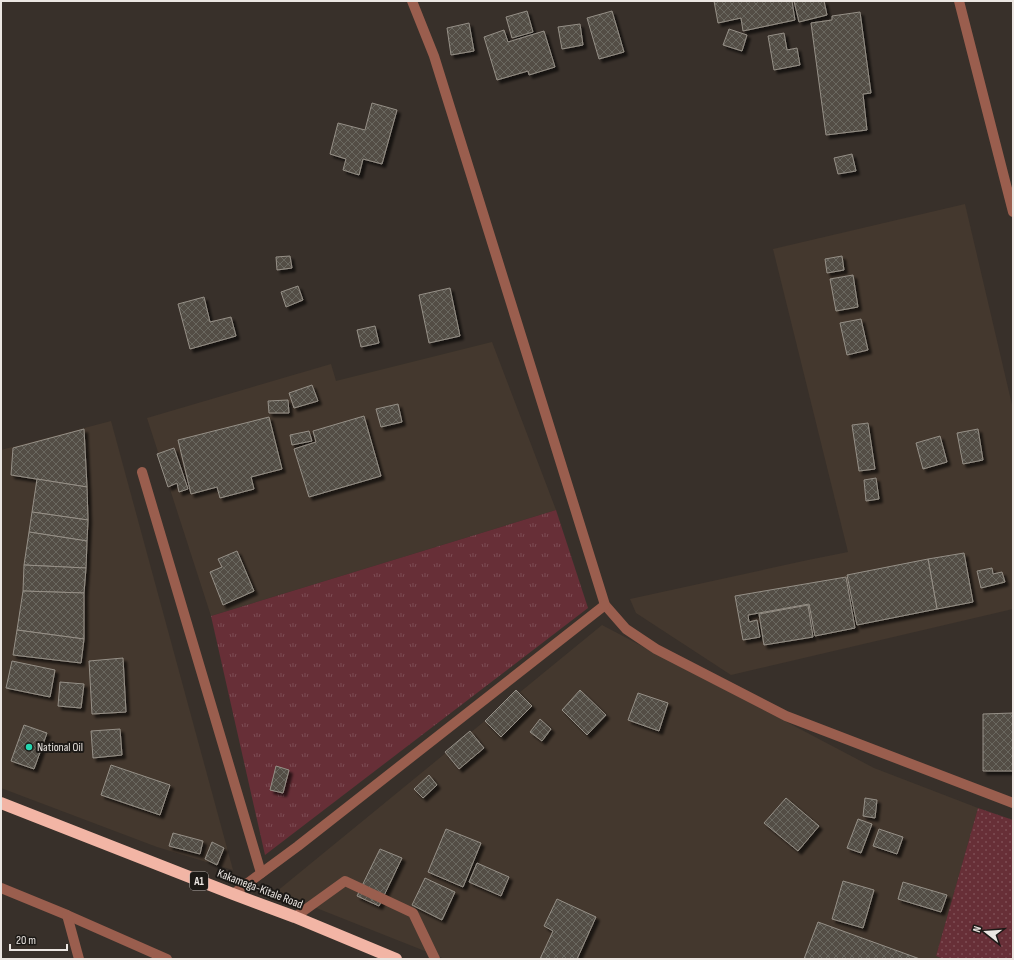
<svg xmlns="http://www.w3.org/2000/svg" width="1014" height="960" font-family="'Sofia Sans Condensed',sans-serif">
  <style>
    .built { fill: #44382e }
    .grass { fill: url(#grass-dots) }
    .park { fill: url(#park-tufts) }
    .building { fill: url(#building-cross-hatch); stroke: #969087; filter: url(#shadow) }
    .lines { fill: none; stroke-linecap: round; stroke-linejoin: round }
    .minor { stroke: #9a5e4e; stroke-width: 10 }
    .highway { stroke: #f2b5a5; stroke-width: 12 }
    .poi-dot { fill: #24d5ae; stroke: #1c1916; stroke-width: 1.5 }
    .labels { text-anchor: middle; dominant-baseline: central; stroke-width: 4; stroke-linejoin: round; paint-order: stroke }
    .shield { fill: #1c1916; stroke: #ada8a5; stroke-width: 1 }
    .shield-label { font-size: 11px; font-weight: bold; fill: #ebe6e2 }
    .poi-label { font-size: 12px; fill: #ebe6e2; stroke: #1c1916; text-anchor: start }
    .street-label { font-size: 12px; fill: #ebe6e2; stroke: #1c1916 }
  </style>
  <defs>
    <pattern id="grass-dots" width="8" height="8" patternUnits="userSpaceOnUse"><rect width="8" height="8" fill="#672f37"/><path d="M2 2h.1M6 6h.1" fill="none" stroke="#7d4d54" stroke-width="1.8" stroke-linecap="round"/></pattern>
    <pattern id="park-tufts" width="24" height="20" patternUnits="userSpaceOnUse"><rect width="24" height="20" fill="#672f37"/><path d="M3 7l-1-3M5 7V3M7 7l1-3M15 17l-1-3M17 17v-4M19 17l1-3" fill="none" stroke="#7d4d54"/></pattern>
    <pattern id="building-cross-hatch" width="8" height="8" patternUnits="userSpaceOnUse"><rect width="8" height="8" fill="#524d45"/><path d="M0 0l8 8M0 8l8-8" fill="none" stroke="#6b6760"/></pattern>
    <filter id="shadow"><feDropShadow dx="3.5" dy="3.5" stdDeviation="1" flood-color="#0009"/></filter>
  </defs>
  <rect width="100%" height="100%" fill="#38302a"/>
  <g class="built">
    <polygon points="965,204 1013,409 1013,609 731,675 636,613 630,599 808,560 848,552 773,249"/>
    <polygon points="492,342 556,510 211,616 147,418 331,364 336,381"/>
    <polygon points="111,421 233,870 157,847 1,788 1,450"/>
    <polygon points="602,625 874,768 978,808 936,956 943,959 445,959 276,892"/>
  </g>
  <polygon class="grass" points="978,808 1013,820 1013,959 943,959 936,956"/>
  <polygon class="park" points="556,510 588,608 265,855 211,616"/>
  <g class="building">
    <polygon points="714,1 792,1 795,20 743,31 741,18 718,23"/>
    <polygon points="794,1 824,1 827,15 799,22"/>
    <polygon points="527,11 533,32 512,38 506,17"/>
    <polygon points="612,11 624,52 599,59 587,18"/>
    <polygon points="860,12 871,93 863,94 867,130 826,135 811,23 832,20 832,16"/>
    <polygon points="469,23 474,51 451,55 447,28"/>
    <polygon points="580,24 583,45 562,49 558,27"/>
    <polygon points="729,29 747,35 742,51 723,45"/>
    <polygon points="504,30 508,42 544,31 555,67 529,75 528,71 497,80 484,37"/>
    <polygon points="784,33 787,50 797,48 800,65 774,70 768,36"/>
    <polygon points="372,103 397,110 382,164 363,159 359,175 343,170 346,159 330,154 338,123 365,130"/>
    <polygon points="852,154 856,171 838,174 834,158"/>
    <polygon points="290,256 292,268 277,270 276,257"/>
    <polygon points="842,256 844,270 827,273 825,259"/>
    <polygon points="853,275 858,307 836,311 830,279"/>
    <polygon points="298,286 303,300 286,307 281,292"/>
    <polygon points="450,288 460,336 429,343 419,295"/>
    <polygon points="204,297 210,322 231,317 236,336 190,349 178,304"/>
    <polygon points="861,319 868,350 847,355 840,323"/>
    <polygon points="375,326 379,343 361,347 357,330"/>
    <polygon points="312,385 318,401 294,408 289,393"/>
    <polygon points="288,400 289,413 269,413 268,401"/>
    <polygon points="398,404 402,422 381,427 376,409"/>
    <polygon points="364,416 381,476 309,497 294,449 316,442 313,431"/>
    <polygon points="269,417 282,469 251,477 254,489 220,498 217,487 191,494 178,440"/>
    <polygon points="868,423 875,469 859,471 852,425"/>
    <polygon points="84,429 87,487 11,475 13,448"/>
    <polygon points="978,429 983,460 963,464 957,433"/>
    <polygon points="309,431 312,441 292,445 290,435"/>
    <polygon points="940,436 947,462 923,469 916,443"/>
    <polygon points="174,448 188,489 179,492 177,483 168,487 157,454"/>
    <polygon points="876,478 879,499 866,501 864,480"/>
    <polygon points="37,479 87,487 88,520 32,512"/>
    <polygon points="32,512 88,520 87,541 29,532"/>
    <polygon points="29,532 87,541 86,568 24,565"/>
    <polygon points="237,551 254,591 223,605 210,572 222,567 218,559"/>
    <polygon points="964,553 973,602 937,609 928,559"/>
    <polygon points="928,559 937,609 857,625 847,575"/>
    <polygon points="24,565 86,568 84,593 23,591"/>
    <polygon points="992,568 993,574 1002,572 1005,582 981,588 977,571"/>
    <polygon points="846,577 855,628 815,636 809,604 748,615 749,622 757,620 760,637 743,640 735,596"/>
    <polygon points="23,591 84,593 84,639 17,630"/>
    <polygon points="808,605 813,637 764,645 759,614"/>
    <polygon points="17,630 84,639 81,663 13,655"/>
    <polygon points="123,658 126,712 92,714 89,661"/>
    <polygon points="12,661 55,670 50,697 6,688"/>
    <polygon points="60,682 84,684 81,708 58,706"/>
    <polygon points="516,690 532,706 501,737 485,721"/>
    <polygon points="580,690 606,715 587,735 562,710"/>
    <polygon points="638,693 668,703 659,731 628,720"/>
    <polygon points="1013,713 1013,771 983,771 983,714"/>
    <polygon points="540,719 551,729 542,741 530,732"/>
    <polygon points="24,725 47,733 34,769 11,761"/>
    <polygon points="120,729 122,755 93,758 91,731"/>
    <polygon points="470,731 484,748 459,769 445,752"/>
    <polygon points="111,765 170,785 160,815 101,795"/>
    <polygon points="276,766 289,770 283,793 270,790"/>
    <polygon points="429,775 437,785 423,798 414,789"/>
    <polygon points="786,798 819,826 798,851 764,823"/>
    <polygon points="865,798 877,800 875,818 863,816"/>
    <polygon points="858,819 872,824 861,853 847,848"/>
    <polygon points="446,829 481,843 463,887 428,872"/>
    <polygon points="879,829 903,837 897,854 873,846"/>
    <polygon points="173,833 203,841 200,854 169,846"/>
    <polygon points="212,842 224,848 217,865 205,859"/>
    <polygon points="380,849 402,858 379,906 357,896"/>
    <polygon points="477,863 509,877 501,896 469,882"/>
    <polygon points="425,878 455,892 442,920 412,905"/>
    <polygon points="843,881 874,890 863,928 832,919"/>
    <polygon points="903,882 947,895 941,912 898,899"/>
    <polygon points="557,899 596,917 577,959 540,959 553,931 544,926"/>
    <polygon points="818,922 920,959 804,959"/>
  </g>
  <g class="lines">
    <g class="minor">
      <polyline points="412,1 434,56 605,605 626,629 656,649 786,716 1013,803"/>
      <polyline points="959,1 1013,212"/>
      <polyline points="142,472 261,873"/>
      <polyline points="1,888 67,915 167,959"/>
      <polyline points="233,894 298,846 605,605"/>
      <polyline points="67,915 79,959"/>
      <polyline points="295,917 345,881 413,913 435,959"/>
    </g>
    <polyline class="highway" points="1,803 233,894 295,917 396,959"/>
  </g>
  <circle class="poi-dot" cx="29" cy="747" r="4"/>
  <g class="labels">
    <rect class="shield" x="190" y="872" width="18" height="18" rx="3"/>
    <g class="shield-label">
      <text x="199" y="881">A1</text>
    </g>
    <g class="poi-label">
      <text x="37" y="747">National Oil</text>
    </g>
    <g class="street-label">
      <text transform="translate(260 889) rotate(21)">Kakamega-Kitale Road</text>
    </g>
  </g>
  <rect width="1014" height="960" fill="none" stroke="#ebe6e2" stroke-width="4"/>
  <g transform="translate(986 932) rotate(287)" stroke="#1c1916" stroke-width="3" paint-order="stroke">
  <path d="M0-3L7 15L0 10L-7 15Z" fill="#ebe6e2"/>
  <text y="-6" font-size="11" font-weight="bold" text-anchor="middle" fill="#ebe6e2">N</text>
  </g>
  <path d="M10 944v6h57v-6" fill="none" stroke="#ebe6e2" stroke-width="2"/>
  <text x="16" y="944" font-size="12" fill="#ebe6e2" stroke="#1c1916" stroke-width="3" paint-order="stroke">20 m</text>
</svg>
